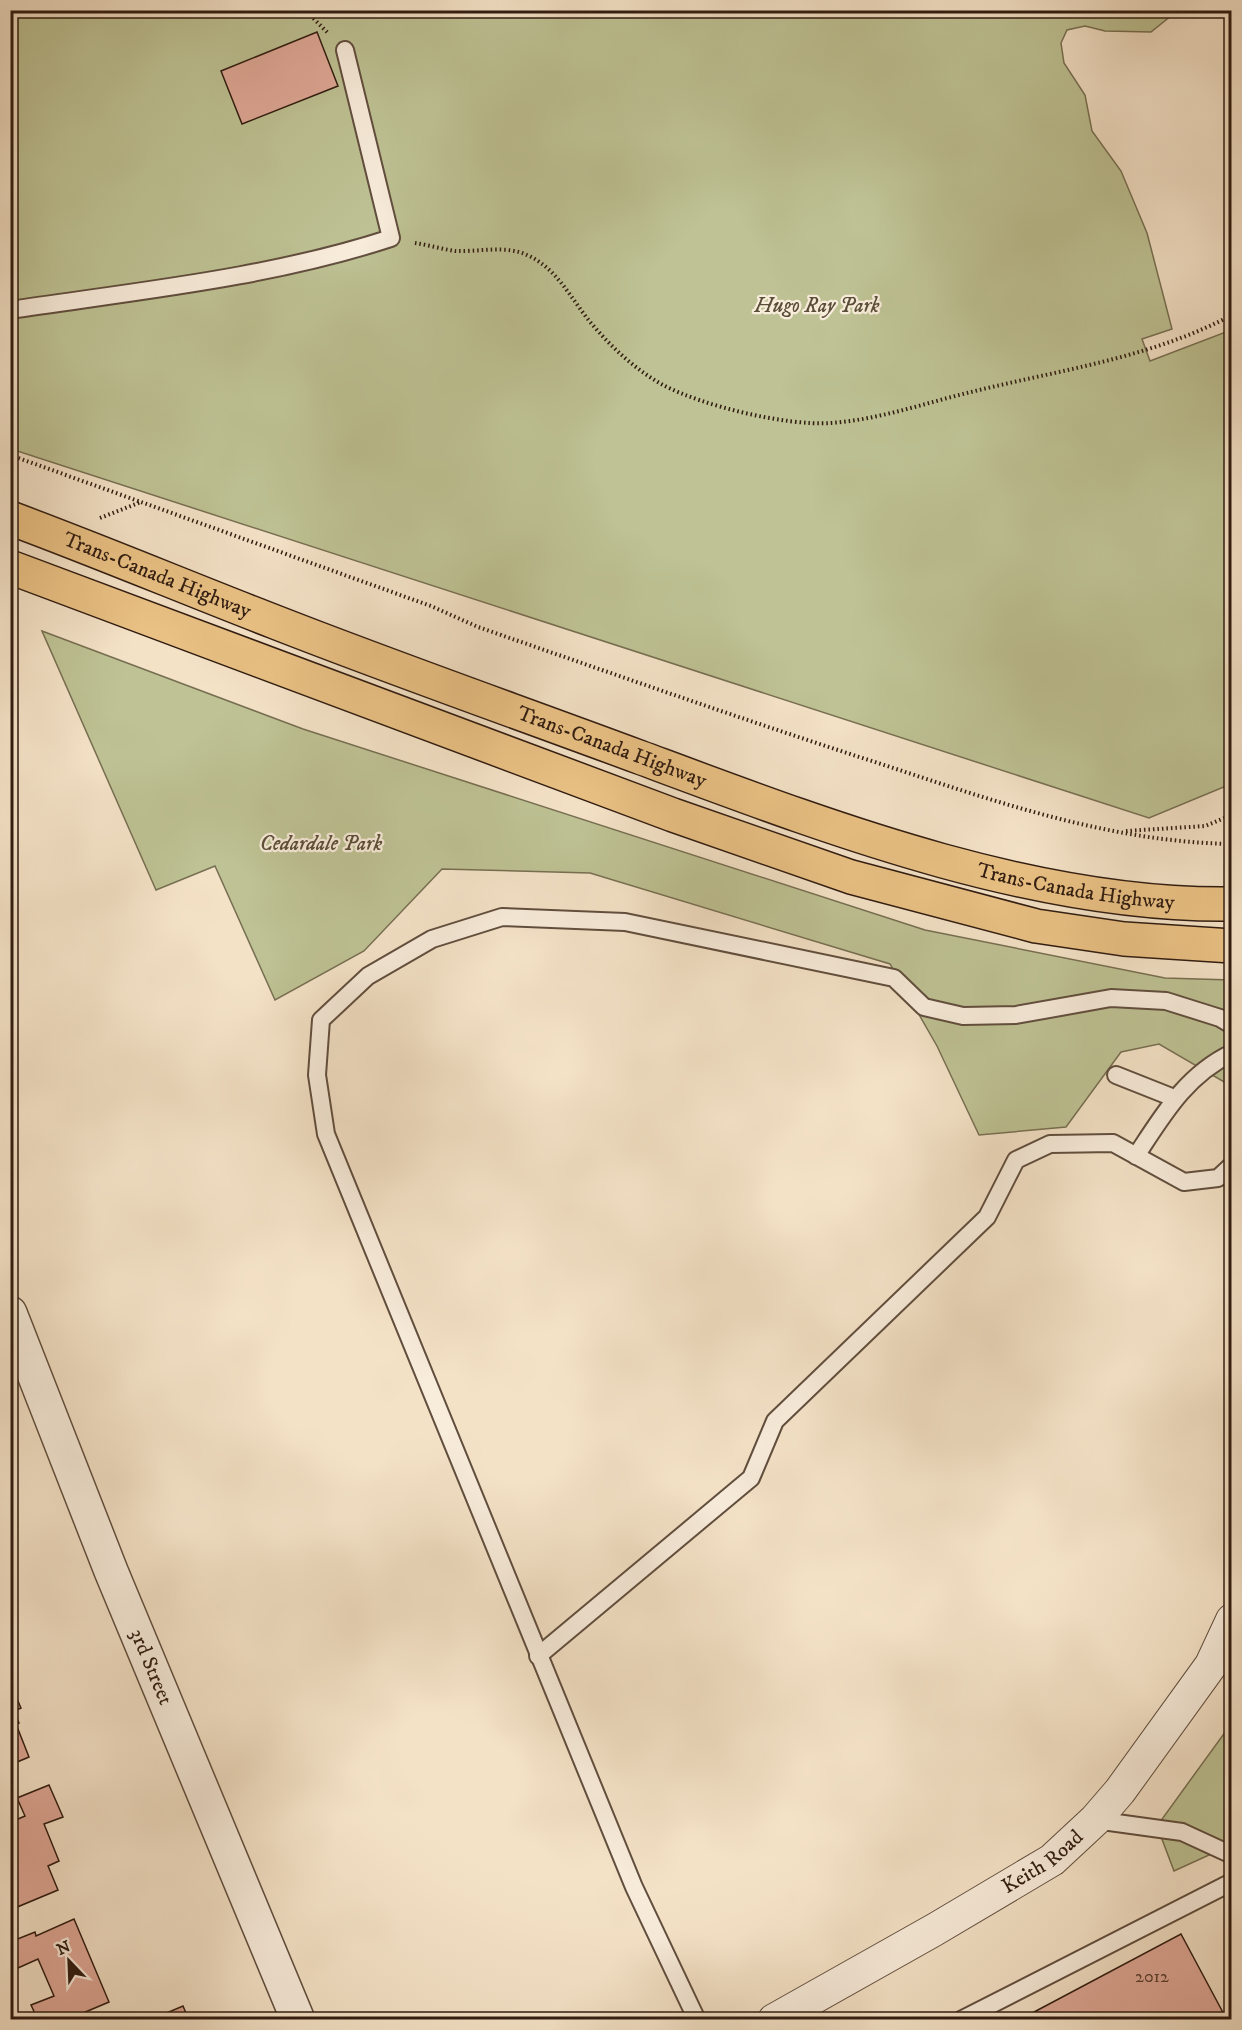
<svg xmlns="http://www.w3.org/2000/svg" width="1242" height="2030" font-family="'IM FELL DW Pica',serif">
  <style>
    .green { fill: #bec294; stroke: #776f52; stroke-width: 1.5 }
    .building { fill: #dfa897; stroke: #301c11; stroke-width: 1.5 }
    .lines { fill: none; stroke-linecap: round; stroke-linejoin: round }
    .service-casing { stroke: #614e3e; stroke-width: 20 }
    .minor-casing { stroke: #614e3e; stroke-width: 34 }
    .tertiary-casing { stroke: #614e3e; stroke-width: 36 }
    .motorway-casing { stroke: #301c11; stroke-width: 36 }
    .path { stroke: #301c11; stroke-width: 4; stroke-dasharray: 1.5 3; stroke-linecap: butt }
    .service { stroke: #f8ecdb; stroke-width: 16 }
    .minor { stroke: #f8ecdb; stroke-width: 32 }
    .tertiary { stroke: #f8ecdb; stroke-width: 33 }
    .motorway { stroke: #eac184; stroke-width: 33 }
    .labels { text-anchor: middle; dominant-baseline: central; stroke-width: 4.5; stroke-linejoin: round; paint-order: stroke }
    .number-label { font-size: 18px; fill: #5c3f32 }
    .park-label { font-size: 21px; font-style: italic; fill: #5b4e38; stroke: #f8ecdb }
    .street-label { font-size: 21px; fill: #301c11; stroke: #f8ecdb }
  </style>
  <rect width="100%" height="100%" fill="#f4e2c7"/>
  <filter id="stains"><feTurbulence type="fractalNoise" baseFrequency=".00333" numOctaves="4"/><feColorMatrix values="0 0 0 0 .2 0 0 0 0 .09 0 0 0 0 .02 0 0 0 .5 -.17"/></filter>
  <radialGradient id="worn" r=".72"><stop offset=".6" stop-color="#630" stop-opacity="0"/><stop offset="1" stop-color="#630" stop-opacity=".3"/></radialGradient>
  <g class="green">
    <polygon points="10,11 1170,11 1172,15 1151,32 1105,31 1085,26 1067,30 1061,43 1064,63 1085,95 1092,131 1121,171 1147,233 1172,329 1142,339 1150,361 1231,330 1231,784 1149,818 11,449"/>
    <polygon points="42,631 303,729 925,930 1165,978 1231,980 1231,1086 1159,1044 1121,1052 1066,1127 979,1135 937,1046 890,964 590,873 442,869 364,951 275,1000 215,866 156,890"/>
    <polygon points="1231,1724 1231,1845 1174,1871 1157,1826"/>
  </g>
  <g class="building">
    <polygon points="317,32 338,86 242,124 221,71"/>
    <polygon points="11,1685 21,1708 14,1711 19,1723 16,1724 29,1757 10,1765"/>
    <polygon points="49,1785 63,1817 44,1824 59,1861 48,1866 58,1890 10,1910 10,1838 16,1836 11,1822 25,1816 17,1798"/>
    <polygon points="74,1919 109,2002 76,2016 78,2020 38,2020 31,2005 54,1996 38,1959 18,1968 10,1952 10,1942 35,1932 36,1936"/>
    <polygon points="1181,1934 1227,2020 1019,2020"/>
    <polygon points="183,2006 189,2020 150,2020"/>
  </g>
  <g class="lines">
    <defs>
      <g id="service">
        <path d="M10,310C137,291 269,278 391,238L345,50"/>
        <polyline points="1116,1075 1174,1098"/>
        <path d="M1136,1156C1163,1115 1186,1075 1232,1053"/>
        <polyline points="538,1656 751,1478 775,1421 987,1217 1016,1160 1050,1144 1113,1143 1184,1182 1218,1178 1232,1165"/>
        <polyline points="1095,1820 1182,1832 1232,1855"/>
        <polyline points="697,2020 634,1887 326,1134 317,1075 321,1020 368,976 432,939 502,917 625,922 894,978 924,1007 963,1016 1016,1015 1111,998 1166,1001 1220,1018 1232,1025"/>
        <polyline points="961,2020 1232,1882"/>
      </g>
      <g id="minor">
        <path id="s1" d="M774,2020L934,1930L1052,1860L1095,1820L1120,1791L1211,1665L1232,1620"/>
      </g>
      <g id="tertiary">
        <path id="s2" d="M10,1313L111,1571L298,2020"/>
      </g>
      <g id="motorway">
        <path id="s3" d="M10,518C99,551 187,588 275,622C395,669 518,712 639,757C822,825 1033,907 1232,904"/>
        <polyline points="10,567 673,815 851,877 1036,926 1124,939 1232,946"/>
      </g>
    </defs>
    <use href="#service" class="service-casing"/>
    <use href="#minor" class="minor-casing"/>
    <use href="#tertiary" class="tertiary-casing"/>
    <use href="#motorway" class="motorway-casing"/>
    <g class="path">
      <polyline points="311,10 312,17 328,33"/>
      <path d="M415,243C428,245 442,249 455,251C478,252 506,245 527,255C557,268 571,299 591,323C612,348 636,370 663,385C703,406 786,426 830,423C878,420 925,403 971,392C1059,370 1151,358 1232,315"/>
      <path d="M10,455L431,606L478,627C611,673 744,720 878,763C994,801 1109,842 1232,844"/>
      <polyline points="100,518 141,502"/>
      <polyline points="1126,831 1205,826 1232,815"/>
    </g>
    <use href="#service" class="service"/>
    <use href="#minor" class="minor"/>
    <use href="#tertiary" class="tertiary"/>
    <use href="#motorway" class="motorway"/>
  </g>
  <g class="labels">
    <g class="number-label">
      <text x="1152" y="1977">2012</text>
    </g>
    <g class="park-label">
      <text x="817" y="306">Hugo Ray Park</text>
      <text x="321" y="844">Cedardale Park</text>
    </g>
    <g class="street-label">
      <text stroke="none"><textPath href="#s3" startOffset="158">Trans-Canada Highway</textPath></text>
      <text stroke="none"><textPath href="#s3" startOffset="644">Trans-Canada Highway</textPath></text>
      <text stroke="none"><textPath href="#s3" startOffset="1130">Trans-Canada Highway</textPath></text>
      <text stroke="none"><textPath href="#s2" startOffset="381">3rd Street</textPath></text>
      <text stroke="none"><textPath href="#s1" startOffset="312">Keith Road</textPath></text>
    </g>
  </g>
  <rect width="1242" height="2030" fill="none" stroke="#f4e2c7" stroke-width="36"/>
  <rect x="12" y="12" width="1218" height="2006" fill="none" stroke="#301c11" stroke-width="3"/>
  <rect x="18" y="18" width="1206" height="1994" fill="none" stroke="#301c11" stroke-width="1.5"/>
  <g transform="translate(69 1961) rotate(337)" stroke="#f8ecdb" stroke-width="4.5" paint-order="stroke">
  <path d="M0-4.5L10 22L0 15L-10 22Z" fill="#301c11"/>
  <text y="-9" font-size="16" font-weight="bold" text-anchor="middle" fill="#301c11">N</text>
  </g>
  <rect width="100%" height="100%" filter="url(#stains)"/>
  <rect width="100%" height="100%" fill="url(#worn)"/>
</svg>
